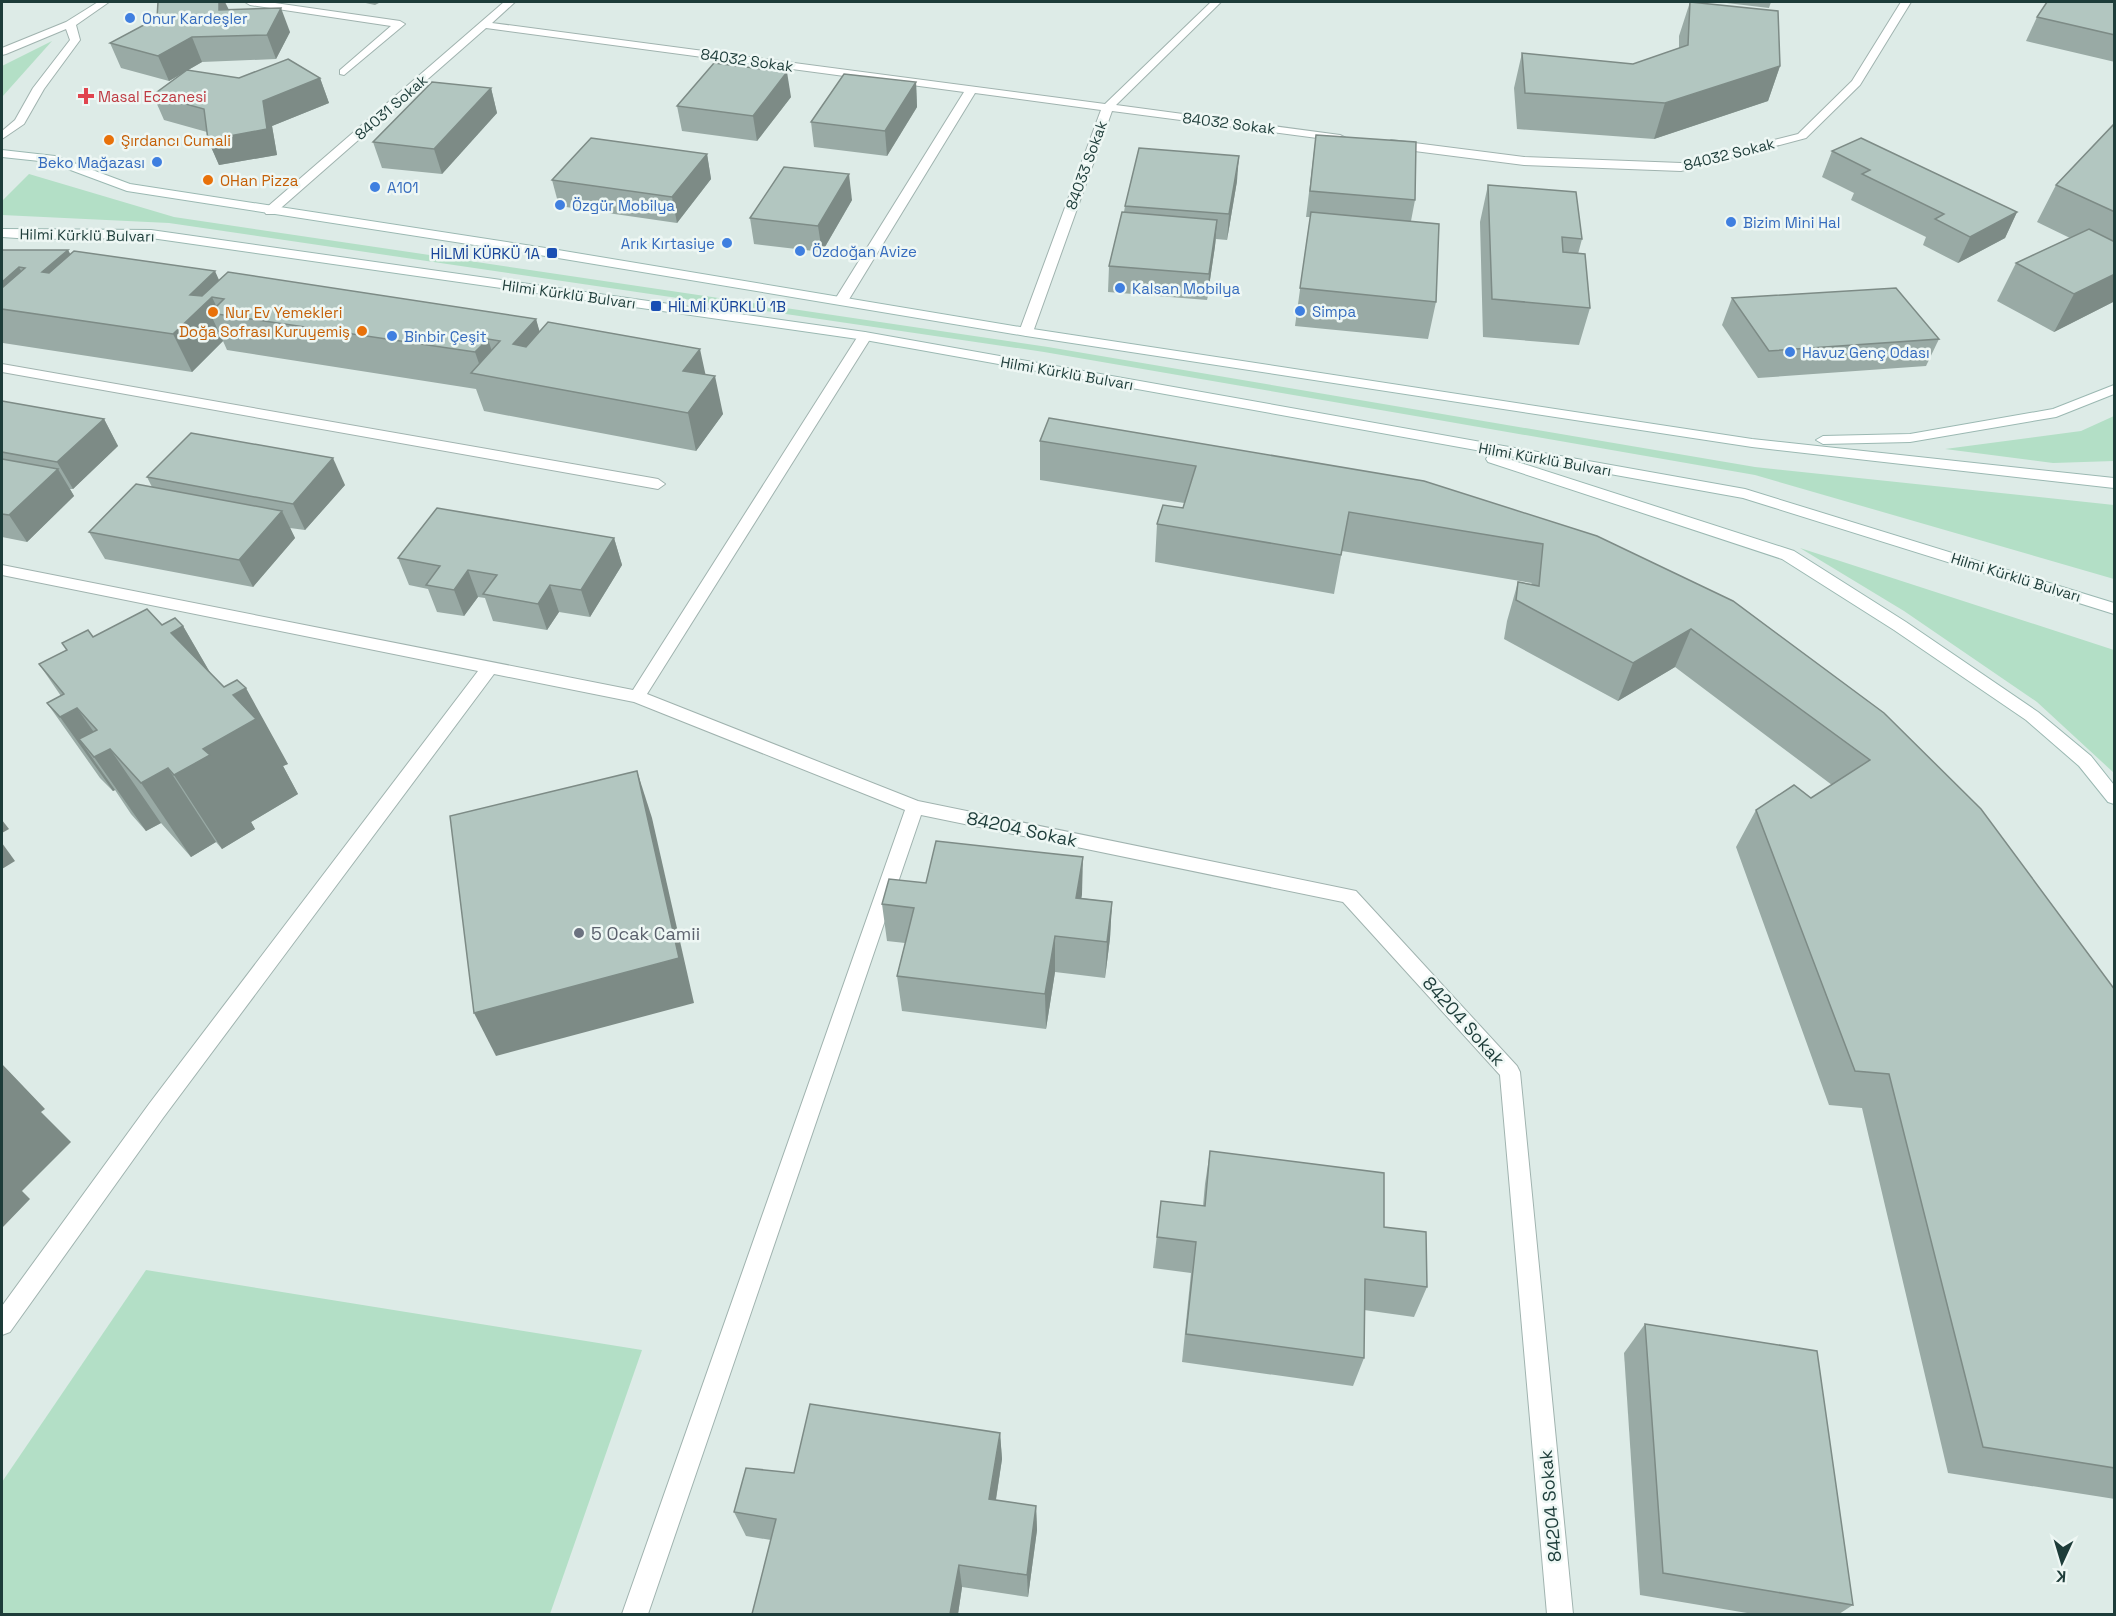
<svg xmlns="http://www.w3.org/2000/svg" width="2116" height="1616" font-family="'Space Grotesk',sans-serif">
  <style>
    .green { fill: #b3dfc6 }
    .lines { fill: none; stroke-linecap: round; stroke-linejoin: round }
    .service-casing { stroke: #a0b3af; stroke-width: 2 }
    .minor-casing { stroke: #a0b3af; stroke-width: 2 }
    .tertiary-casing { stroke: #a0b3af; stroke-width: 2 }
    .secondary-casing { stroke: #9bb8b2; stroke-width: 2 }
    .service { fill: #fff; fill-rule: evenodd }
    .minor { fill: #fff; fill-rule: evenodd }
    .tertiary { fill: #fff; fill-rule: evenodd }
    .secondary { fill: #fff; fill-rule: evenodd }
    .wall { fill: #99aaa5 }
    .shaded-wall { fill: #7d8b86 }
    .building { fill: #b2c6c0; stroke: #7d8b86; stroke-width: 1.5 }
    .shop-dot { fill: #3f7fe0; stroke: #eef7f4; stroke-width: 2 }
    .health-dot { fill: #e0444e; stroke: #eef7f4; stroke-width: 2 }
    .food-dot { fill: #e8710a; stroke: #eef7f4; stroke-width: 2 }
    .transit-dot { fill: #1a4fb4; stroke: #eef7f4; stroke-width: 2 }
    .worship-dot { fill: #6b7280; stroke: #eef7f4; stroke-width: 2 }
    .labels { text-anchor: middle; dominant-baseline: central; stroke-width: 5; stroke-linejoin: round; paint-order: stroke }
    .far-shop-label { font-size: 15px; fill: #366cbe; stroke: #eef7f4; text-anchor: start }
    .far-street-label { font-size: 15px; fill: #1d3c39; stroke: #eef7f4 }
    .far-health-label { font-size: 15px; fill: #be3a42; stroke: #eef7f4; text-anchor: start }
    .far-food-label { font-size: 15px; fill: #c56008; stroke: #eef7f4; text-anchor: start }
    .far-transit-label { font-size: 15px; fill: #164399; stroke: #eef7f4; text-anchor: end }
    .street-label { font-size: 18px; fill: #1d3c39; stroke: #eef7f4 }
    .worship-label { font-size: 18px; fill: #5b616d; stroke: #eef7f4; text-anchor: start }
  </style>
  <rect width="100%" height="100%" fill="#ddebe7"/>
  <g class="green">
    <polygon points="52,41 2,97 2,66"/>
    <polygon points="29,174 174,217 1048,347 1755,467 2114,505 2114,579 1755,475 1427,418 1044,352 169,223 2,215 2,201"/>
    <polygon points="2114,416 2114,461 2053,463 1945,449 2081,431"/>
    <polygon points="1800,548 2114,650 2114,773 2037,702 1904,611"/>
    <polygon points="146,1270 642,1350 550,1614 2,1614 2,1482"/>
  </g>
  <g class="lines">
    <defs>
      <polygon id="service" points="245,2 268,2 400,21 405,24 344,75 340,74 340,70 391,26 250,5"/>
      <g id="minor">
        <polygon points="504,2 515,2 492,23 1105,104 1211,2 1221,2 1116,105 1340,135 1346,138 1340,141 1112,111 1033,332 1026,336 1019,332 1101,110 975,93 848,301 841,305 834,301 964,92 486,28 274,214 266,214 264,211 266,208"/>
        <polygon points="1901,2 1911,2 1860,85 1806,138 1681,171 1524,165 1391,148 1385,144 1391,140 1524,157 1681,163 1798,134 1852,81"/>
        <polygon points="865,332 872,336 647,694 918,801 1356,891 1517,1066 1520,1072 1573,1614 1547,1614 1500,1075 1343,902 921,815 648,1614 622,1614 905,810 634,702 494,674 163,1118 10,1332 2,1335 2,1306 149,1104 478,671 2,575 2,565 633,690 858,336"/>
        <polygon points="2,364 658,479 665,484 658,489 2,372"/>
      </g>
      <polygon id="tertiary" points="98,2 109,2 76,25 80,40 44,89 24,124 2,139 2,131 15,120 33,88 70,40 66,29 6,54 2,55 2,48 66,22"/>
      <g id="secondary">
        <polygon points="2,150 55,156 130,184 552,249 1026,328 1752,439 2114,478 2114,488 1752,447 1026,336 552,257 127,191 49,162 2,157"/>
        <polygon points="2,229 151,230 865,332 1745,489 2114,603 2114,614 1743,498 865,340 151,238 32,239 2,237"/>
        <polygon points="2114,385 2114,394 2056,417 1910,442 1823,444 1816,440 1823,436 1910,434 2053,409"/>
        <polygon points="1493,454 1794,551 1906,622 2038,712 2091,756 2114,785 2114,804 2108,802 2079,766 2026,720 1894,630 1782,559 1488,462 1486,459 1488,456"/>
      </g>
    </defs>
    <use href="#service" class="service-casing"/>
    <use href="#minor" class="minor-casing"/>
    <use href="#tertiary" class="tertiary-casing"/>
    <use href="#secondary" class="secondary-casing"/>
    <use href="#service" class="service"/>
    <use href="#minor" class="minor"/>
    <use href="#tertiary" class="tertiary"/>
    <use href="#secondary" class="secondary"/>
  </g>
  <g class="wall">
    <polygon points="361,2 381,2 375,5"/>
    <polygon points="1690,2 1780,66 1768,101 1654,139 1517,129 1514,88 1522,53 1633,64 1679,48 1679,36"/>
    <polygon points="1718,2 1771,2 1769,8"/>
    <polygon points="2115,2 2115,62 2026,41 2037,17"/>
    <polygon points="229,10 290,32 276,59 202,62 169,81 121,68 110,43 157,18"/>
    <polygon points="239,78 320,78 329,103 272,126 277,155 219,165 208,140 207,132 164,120 153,95"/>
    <polygon points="916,82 917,107 887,156 814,147 811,122"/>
    <polygon points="491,88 497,113 442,174 382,168 373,142"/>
    <polygon points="791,97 757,141 682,131 677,106"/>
    <polygon points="2115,123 2115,301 2054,332 1997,301 2016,263 2070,238 2037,222 2056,185"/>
    <polygon points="1316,135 1415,200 1411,221 1436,302 1428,339 1295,326 1310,217 1306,217"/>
    <polygon points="1832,151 2017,212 2005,238 1958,263 1923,245 1926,237 1851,200 1854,193 1822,177"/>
    <polygon points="707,154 711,179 677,223 559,206 552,180"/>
    <polygon points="1237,181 1227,240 1216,239 1207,300 1108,292 1109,266 1124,212 1125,206"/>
    <polygon points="1488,185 1582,239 1578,254 1590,308 1579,345 1483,337 1480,222"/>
    <polygon points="852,200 822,252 754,244 750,218"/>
    <polygon points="2,250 68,250 70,254 219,280 536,319 539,331 705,375 723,414 696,451 484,411 476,389 227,350 223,341 192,372 3,343 2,342"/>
    <polygon points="1732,298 1939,339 1926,366 1758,378 1722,325"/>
    <polygon points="2,401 104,419 118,446 73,489 70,489 74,496 27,542 2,537"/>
    <polygon points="1040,441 1424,481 1733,601 2115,990 2115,1499 1948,1473 1862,1108 1829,1105 1736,847 1756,810 1811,798 1832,785 1675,667 1618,701 1504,639 1507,621 1518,582 1531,584 1532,583 1342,551 1334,594 1155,562 1157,524 1183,508 1184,503 1040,480"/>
    <polygon points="147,477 345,485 305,530 290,528 295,538 253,587 105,559 89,532 152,487"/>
    <polygon points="614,538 622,565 590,617 559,612 547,630 493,621 485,598 478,597 464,616 437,612 428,589 409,585 398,558"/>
    <polygon points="162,625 183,626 211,674 288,764 283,766 298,794 251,822 255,829 222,849 216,842 191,857 161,823 146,831 131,814 115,790 113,791 100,778 47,703 61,696 39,664 67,650 62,643"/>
    <polygon points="926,883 1082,894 1081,898 1112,902 1110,938 1105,978 1055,972 1046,1029 902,1011 897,976 905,943 887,941 882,904"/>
    <polygon points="1210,1151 1384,1227 1427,1287 1414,1317 1364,1310 1364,1358 1353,1386 1182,1362 1191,1273 1153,1268 1161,1201 1203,1206 1205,1184"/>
    <polygon points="1645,1324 1853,1605 1839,1614 1753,1614 1640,1595 1624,1353"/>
    <polygon points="1000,1433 1002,1459 996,1500 1036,1506 1037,1530 1028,1597 962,1587 958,1614 752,1614 771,1540 746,1536 734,1512 794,1473"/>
  </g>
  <g class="shaded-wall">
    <polygon points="219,2 225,2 229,10 219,10"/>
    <polygon points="281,8 290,32 276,59 267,35"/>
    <polygon points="192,37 202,62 169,81 158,56"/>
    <polygon points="1780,66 1768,101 1654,139 1665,103"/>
    <polygon points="787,72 791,97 757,141 753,116"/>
    <polygon points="320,78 329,103 272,126 277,155 219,165 208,140 263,101"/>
    <polygon points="916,82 917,107 887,156 885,131"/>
    <polygon points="491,88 497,113 442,174 434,149"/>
    <polygon points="707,154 711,179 677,223 672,197"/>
    <polygon points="1239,156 1237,181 1227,240 1229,214"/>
    <polygon points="849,174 852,200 822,252 818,226"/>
    <polygon points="2017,212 2005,238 1958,263 1970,237"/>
    <polygon points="1217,220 1215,246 1207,300 1209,274"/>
    <polygon points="68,250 88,287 42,272"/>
    <polygon points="19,267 39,305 2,309 2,282"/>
    <polygon points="215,271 232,309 224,299 212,297 220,314 210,313 223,341 192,372 173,334 190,295"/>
    <polygon points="2115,274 2115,301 2054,332 2074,294"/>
    <polygon points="536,319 547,357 513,344"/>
    <polygon points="488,339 500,377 483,375 475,352"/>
    <polygon points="700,349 708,386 715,376 723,414 696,451 688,413 683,371"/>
    <polygon points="104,419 118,446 73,489 57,462"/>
    <polygon points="333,458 345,485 305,530 293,504"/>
    <polygon points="58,469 74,496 27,542 9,515"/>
    <polygon points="282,511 295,538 253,587 239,560"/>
    <polygon points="614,538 622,565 590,617 581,590"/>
    <polygon points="468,570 478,597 464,616 454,590"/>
    <polygon points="550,585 559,612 547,630 538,604"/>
    <polygon points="183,626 227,702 171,633"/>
    <polygon points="1691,629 1675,667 1618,701 1633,663"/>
    <polygon points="246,688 288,764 283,766 298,794 251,822 255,829 222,849 174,775 233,695"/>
    <polygon points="77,708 107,751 110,749 161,823 146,831 94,757 79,739 115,790 113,791 60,717"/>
    <polygon points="168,768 216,842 191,857 141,783"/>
    <polygon points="637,771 652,818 694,1003 496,1056 474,1013"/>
    <polygon points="2,820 9,829 2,833"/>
    <polygon points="2,843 15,861 2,869"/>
    <polygon points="1083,857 1082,894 1076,934 1076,898"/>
    <polygon points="1112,902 1110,938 1105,978 1107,942"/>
    <polygon points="1055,936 1055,972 1046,1029 1045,994"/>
    <polygon points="2,1064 45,1109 41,1112 71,1142 22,1191 30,1199 2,1228"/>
    <polygon points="1000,1433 1002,1459 992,1524 989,1499"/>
    <polygon points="1036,1506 1037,1530 1028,1597 1027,1575"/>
    <polygon points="959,1565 962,1587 958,1614 950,1614"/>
  </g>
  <g class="building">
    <polygon points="158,2 219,2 219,10 281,8 267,35 192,37 158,56 110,43 157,18"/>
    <polygon points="1690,2 1778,11 1780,66 1665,103 1525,93 1522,53 1633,64 1688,45"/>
    <polygon points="2047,2 2115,2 2115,35 2037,17"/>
    <polygon points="288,59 320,78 263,101 267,129 208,140 204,109 153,95 187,70 239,78"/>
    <polygon points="714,63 787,72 753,116 677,106"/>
    <polygon points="844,74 916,82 885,131 811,122"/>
    <polygon points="432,82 491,88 434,149 373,142"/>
    <polygon points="2115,123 2115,212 2056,185"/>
    <polygon points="1316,135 1416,142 1415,200 1310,191"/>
    <polygon points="591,138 707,154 672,197 552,180"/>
    <polygon points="1861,138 2017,212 1970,237 1935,219 1944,214 1862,174 1870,170 1832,151"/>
    <polygon points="1139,148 1239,156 1229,214 1125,206"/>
    <polygon points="784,167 849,174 818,226 750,218"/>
    <polygon points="1488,185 1576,192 1582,239 1562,237 1563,252 1585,254 1590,308 1492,299"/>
    <polygon points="1122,212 1217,220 1209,274 1109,266"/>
    <polygon points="1311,212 1439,224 1436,302 1300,288"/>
    <polygon points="2089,229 2115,242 2115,274 2074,294 2016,263"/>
    <polygon points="2,250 68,250 42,272 49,273 74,251 215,271 190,295 202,296 228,272 536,319 513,344 526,347 548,322 700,349 683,371 715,376 688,413 471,373 500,341 488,339 475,352 210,313 224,299 212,297 173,334 2,309 2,288 25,268 19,267 2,282"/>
    <polygon points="1896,288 1939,339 1769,351 1732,298"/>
    <polygon points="2,401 104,419 57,462 2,452"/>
    <polygon points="1049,418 1424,481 1597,536 1733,601 1884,713 1981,809 2115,990 2115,1468 1983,1447 1889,1074 1855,1071 1756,810 1794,785 1811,798 1870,760 1691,629 1633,663 1516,600 1518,582 1539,586 1543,544 1349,512 1341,555 1157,524 1163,505 1183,508 1196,466 1040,441"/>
    <polygon points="191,433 333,458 293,504 147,477"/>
    <polygon points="2,459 58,469 9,515 2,514"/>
    <polygon points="136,484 282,511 239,560 89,532"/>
    <polygon points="437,508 614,538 581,590 550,585 538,604 483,594 497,575 468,570 454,590 426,585 440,566 398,558"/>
    <polygon points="147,609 162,625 175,618 183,626 171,633 224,687 237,680 246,688 233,695 256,719 203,749 210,755 174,775 168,768 141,783 110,749 94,757 79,739 97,730 77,708 60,717 47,703 64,694 39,664 67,650 62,643 88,630 93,637"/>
    <polygon points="637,771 679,958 474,1013 450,816"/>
    <polygon points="936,841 1083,857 1076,898 1112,902 1107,942 1055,936 1045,994 897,976 914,908 882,904 889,879 926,883"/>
    <polygon points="1210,1151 1384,1173 1384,1227 1426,1232 1427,1287 1365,1279 1364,1358 1186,1334 1196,1242 1157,1237 1161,1201 1205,1206"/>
    <polygon points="1645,1324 1817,1351 1853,1605 1663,1573"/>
    <polygon points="810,1404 1000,1433 989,1499 1036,1506 1027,1575 959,1565 950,1614 752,1614 776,1519 734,1512 746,1468 794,1473"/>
  </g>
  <g class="shop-dot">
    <circle cx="130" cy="18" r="6"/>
    <circle cx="157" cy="162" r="6"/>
    <circle cx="375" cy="187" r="6"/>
    <circle cx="560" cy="205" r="6"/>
    <circle cx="1731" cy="222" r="6"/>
    <circle cx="727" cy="243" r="6"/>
    <circle cx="800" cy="251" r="6"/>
    <circle cx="1120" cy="288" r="6"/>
    <circle cx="1300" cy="311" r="6"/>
    <circle cx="392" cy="336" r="6"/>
    <circle cx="1790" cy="352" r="6"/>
  </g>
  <path class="health-dot" d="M83 87h6v6h6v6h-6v6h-6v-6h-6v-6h6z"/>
  <g class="food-dot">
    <circle cx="109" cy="140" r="6"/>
    <circle cx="208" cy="180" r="6"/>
    <circle cx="213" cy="312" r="6"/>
    <circle cx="362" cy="331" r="6"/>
  </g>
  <g class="transit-dot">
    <rect x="546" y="247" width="12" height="12" rx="3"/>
    <rect x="650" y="300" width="12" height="12" rx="3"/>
  </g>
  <circle class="worship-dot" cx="579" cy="933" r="6"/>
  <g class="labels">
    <g class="far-shop-label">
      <text x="142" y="18">Onur Kardeşler</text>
      <text x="145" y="162" text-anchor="end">Beko Mağazası</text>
      <text x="387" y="187">A101</text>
      <text x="572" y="205">Özgür Mobilya</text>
      <text x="1743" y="222">Bizim Mini Hal</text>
      <text x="715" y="243" text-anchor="end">Arık Kırtasiye</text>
      <text x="812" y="251">Özdoğan Avize</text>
      <text x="1132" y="288">Kalsan Mobilya</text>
      <text x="1312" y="311">Simpa</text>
      <text x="404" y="336">Binbir Çeşit</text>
      <text x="1802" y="352">Havuz Genç Odası</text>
    </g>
    <g class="far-street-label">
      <text transform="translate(747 60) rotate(8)">84032 Sokak</text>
      <text transform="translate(391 107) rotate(-41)">84031 Sokak</text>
      <text transform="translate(1229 123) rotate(7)">84032 Sokak</text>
      <text transform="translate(1729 154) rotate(-14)">84032 Sokak</text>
      <text transform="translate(1086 165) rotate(-70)">84033 Sokak</text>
      <text transform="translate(87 235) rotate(1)">Hilmi Kürklü Bulvarı</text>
      <text transform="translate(569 294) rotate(8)">Hilmi Kürklü Bulvarı</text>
      <text transform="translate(1067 373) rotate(10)">Hilmi Kürklü Bulvarı</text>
      <text transform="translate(1545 459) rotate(10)">Hilmi Kürklü Bulvarı</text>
      <text transform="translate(2016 577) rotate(17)">Hilmi Kürklü Bulvarı</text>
    </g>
    <g class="far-health-label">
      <text x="98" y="96">Masal Eczanesi</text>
    </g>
    <g class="far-food-label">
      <text x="121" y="140">Şırdancı Cumali</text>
      <text x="220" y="180">OHan Pizza</text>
      <text x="225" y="312">Nur Ev Yemekleri</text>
      <text x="350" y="331" text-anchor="end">Doğa Sofrası Kuruyemiş</text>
    </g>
    <g class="far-transit-label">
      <text x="540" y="253">HİLMİ KÜRKÜ 1A</text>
      <text x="668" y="306" text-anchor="start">HİLMİ KÜRKLÜ 1B</text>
    </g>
    <g class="street-label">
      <text transform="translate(1022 829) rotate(12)">84204 Sokak</text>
      <text transform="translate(1464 1021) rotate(48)">84204 Sokak</text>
      <text transform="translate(1550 1506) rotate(-95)">84204 Sokak</text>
    </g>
    <g class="worship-label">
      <text x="591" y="933">5 Ocak Camii</text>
    </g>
  </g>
  <rect width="2116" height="1616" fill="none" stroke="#1d3c39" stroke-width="6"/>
  <g transform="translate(2062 1562) rotate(184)" stroke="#eef7f4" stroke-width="4.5" paint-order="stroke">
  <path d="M0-4.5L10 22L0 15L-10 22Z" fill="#1d3c39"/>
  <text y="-9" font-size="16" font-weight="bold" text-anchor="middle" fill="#1d3c39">K</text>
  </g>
</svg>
